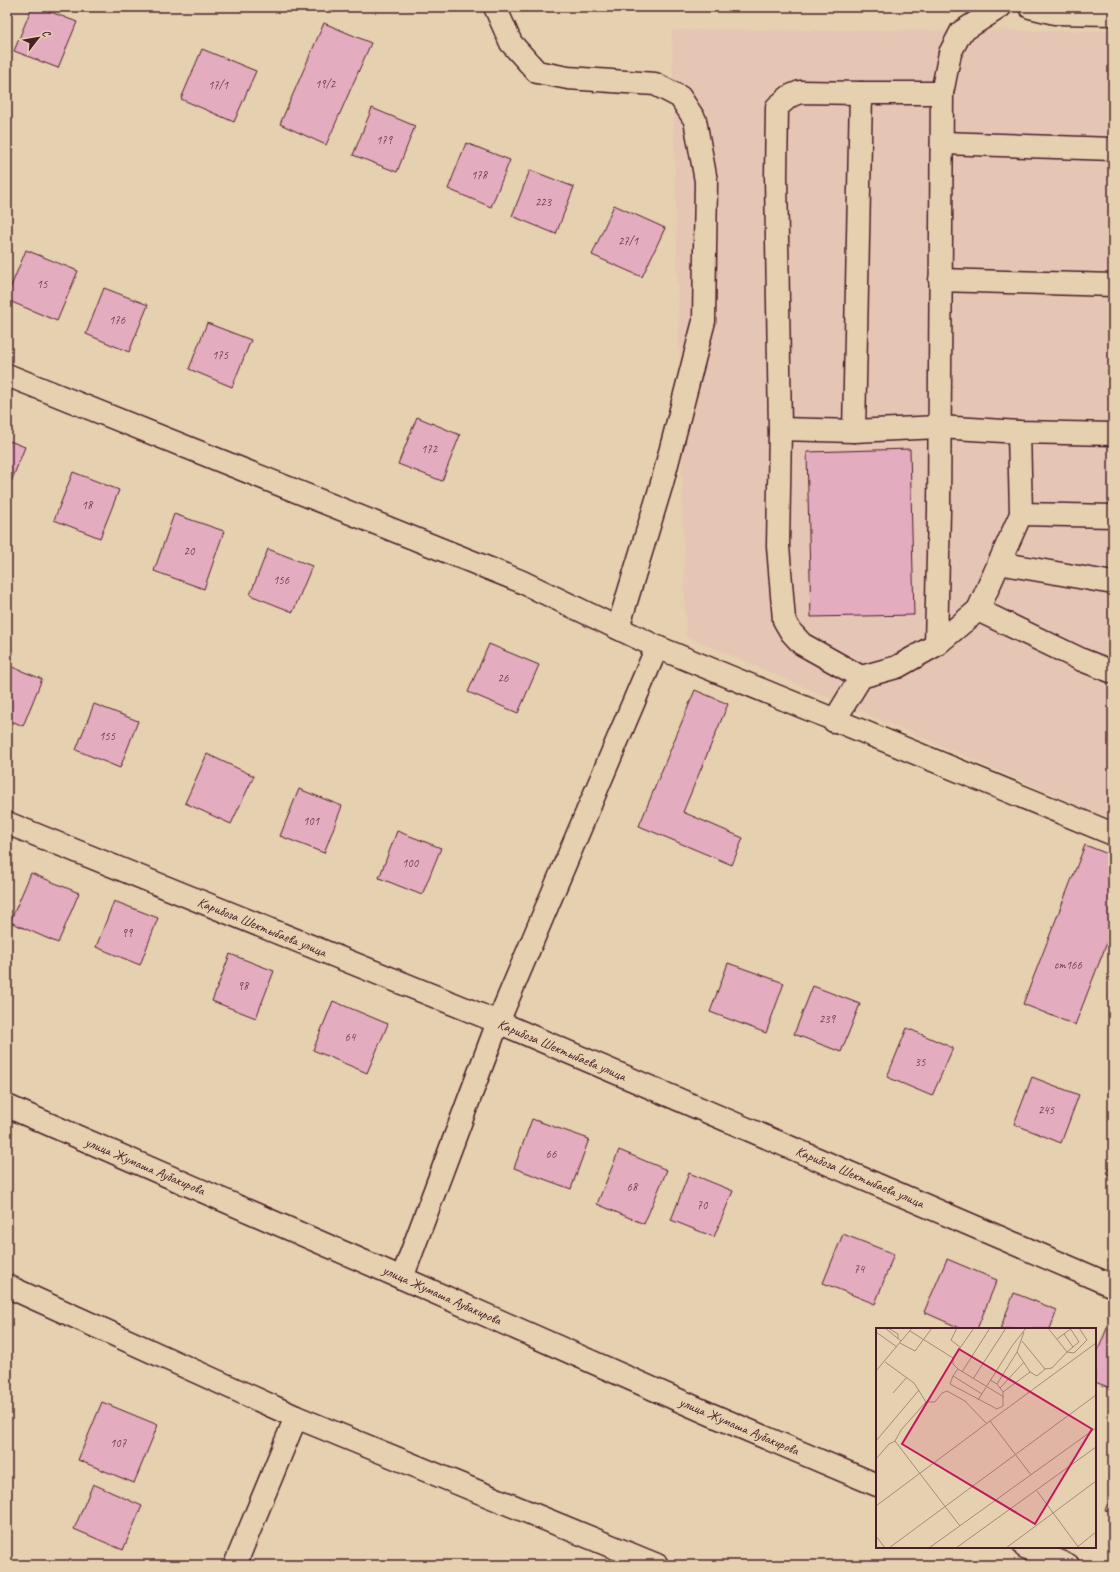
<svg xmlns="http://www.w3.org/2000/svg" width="1120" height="1572" font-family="Caveat,sans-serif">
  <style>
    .built { fill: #e5c5b4 }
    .building { fill: #e4acbf; stroke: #4a1f2b }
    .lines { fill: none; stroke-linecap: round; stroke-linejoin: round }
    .minor-casing { stroke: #4a1f2b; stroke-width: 25 }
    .minor { stroke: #e5d0af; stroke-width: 22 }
    .labels { text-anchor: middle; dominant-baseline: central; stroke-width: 3; stroke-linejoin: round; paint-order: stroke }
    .number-label { font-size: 12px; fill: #704250 }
    .street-label { font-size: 14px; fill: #4a1f2b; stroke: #e5d0af }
    .inset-road { fill: none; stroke: #a7897a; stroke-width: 1 }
    .view { fill: #c2185b; fill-opacity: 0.15; stroke: #c2185b; stroke-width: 2 }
    .inset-edge { fill: none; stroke: #4a1f2b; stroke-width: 2 }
  </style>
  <rect width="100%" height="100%" fill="#e5d0af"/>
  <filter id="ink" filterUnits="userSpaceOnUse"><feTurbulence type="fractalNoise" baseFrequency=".025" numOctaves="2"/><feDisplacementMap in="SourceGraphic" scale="8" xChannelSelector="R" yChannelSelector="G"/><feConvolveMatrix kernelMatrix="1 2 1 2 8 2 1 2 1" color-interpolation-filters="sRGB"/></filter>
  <g filter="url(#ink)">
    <polygon class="built" points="672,30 1113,31 1113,820 686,636"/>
    <g class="building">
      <polygon points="32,7 38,7 77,22 58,68 14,51"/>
      <polygon points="324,23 371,43 326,145 280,124"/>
      <polygon points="202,49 256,71 234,122 181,99"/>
      <polygon points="372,108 415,126 397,172 353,155"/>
      <polygon points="466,143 510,160 491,207 448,189"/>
      <polygon points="530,170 574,187 556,234 512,216"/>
      <polygon points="614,205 665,228 642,277 592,255"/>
      <polygon points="26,250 78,271 57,321 7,300 7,296"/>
      <polygon points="104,288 148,305 129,352 86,334"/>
      <polygon points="207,323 251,340 232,387 189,369"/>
      <polygon points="417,417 460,435 442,481 398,464"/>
      <polygon points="7,440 25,447 7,492"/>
      <polygon points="910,449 914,615 811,617 807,452"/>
      <polygon points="73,472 119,490 100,538 54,520"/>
      <polygon points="174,514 224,531 204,589 154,571"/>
      <polygon points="268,549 312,566 293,612 250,595"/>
      <polygon points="489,644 539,665 518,713 468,692"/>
      <polygon points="7,665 42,679 23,726 7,719"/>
      <polygon points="695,690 728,704 683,812 743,838 732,865 639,826"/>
      <polygon points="94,704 138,721 120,768 76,750"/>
      <polygon points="207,754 254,776 231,824 185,803"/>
      <polygon points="299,789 342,806 324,853 280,836"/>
      <polygon points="397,831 441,848 422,895 379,878"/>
      <polygon points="1085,845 1113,856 1113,927 1075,1025 1023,1004"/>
      <polygon points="31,873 79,893 58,943 10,922"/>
      <polygon points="114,901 158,918 140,965 96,947"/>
      <polygon points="230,954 274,971 256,1018 212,1001"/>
      <polygon points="728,963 784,983 766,1033 710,1012"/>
      <polygon points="813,986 860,1004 841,1052 794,1034"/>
      <polygon points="333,1001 388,1024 367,1073 313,1050"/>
      <polygon points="907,1028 953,1048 932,1096 887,1077"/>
      <polygon points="1032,1077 1079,1095 1061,1143 1014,1124"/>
      <polygon points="532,1119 589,1139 571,1189 514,1168"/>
      <polygon points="619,1150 667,1170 644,1224 597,1204"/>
      <polygon points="1113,1160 1113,1177 1106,1173"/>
      <polygon points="689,1173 733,1191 714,1237 671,1220"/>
      <polygon points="843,1234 894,1254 875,1304 823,1283"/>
      <polygon points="947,1259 997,1280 977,1329 962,1329 924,1312"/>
      <polygon points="1014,1293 1057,1310 1050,1329 1000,1329"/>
      <polygon points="1107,1328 1113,1331 1113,1389 1095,1382 1095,1358"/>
      <polygon points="102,1402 158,1425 134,1483 78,1460"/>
      <polygon points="93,1484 142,1506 123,1550 74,1529"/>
      <polygon points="1113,1491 1113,1513 1105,1510"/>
    </g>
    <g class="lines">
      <defs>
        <g id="minor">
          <polyline points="495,7 511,43 537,72 568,78 655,84 680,97 695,120 706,181 704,321 662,483 618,628"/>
          <polyline points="1030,7 1055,13 1113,14"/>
          <polyline points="861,93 800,92 790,96 777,107 776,176 780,429 778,546 784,620 791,632 802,644 861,677 897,667 936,645 978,610 1082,660 1113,672"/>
          <polyline points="942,143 1113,149"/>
          <polyline points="940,280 1113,285"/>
          <polyline points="7,375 520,581 657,647 498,1022 402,1278"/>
          <polyline points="780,429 854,431 939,427 1019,432 1113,434"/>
          <polyline points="854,431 861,93 942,93 950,53 961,32 1000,7"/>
          <polyline points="1021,514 1113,516"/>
          <polyline points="999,563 1113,583"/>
          <polyline points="978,610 1021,514 1019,432"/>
          <polyline points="936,645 939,511 942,93"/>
          <polyline points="657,647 1113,834"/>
          <polyline points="834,721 861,677"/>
          <polyline points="7,823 498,1022 1113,1286"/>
          <polyline points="7,1106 402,1278 710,1414 877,1485"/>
          <polyline points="7,1286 296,1417 657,1565"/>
          <polyline points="1025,1547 1068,1565"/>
          <polyline points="235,1565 296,1417"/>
        </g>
      </defs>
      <use href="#minor" class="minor-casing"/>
      <use href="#minor" class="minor"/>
    </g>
  </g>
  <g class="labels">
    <g class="number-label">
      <text x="325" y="84">19/2</text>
      <text x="218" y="85">17/1</text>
      <text x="384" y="140">179</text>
      <text x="479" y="175">178</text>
      <text x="543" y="202">223</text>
      <text x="628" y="241">27/1</text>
      <text x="42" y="284">15</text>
      <text x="117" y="320">176</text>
      <text x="220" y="355">175</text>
      <text x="429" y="449">172</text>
      <text x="87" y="505">18</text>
      <text x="189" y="551">20</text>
      <text x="281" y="580">156</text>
      <text x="503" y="678">26</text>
      <text x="107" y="736">155</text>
      <text x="311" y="821">101</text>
      <text x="410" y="863">100</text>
      <text x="127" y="933">99</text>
      <text x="1068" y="965">ст166</text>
      <text x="243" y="986">98</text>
      <text x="827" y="1019">239</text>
      <text x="350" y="1037">64</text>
      <text x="920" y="1062">35</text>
      <text x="1046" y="1110">245</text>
      <text x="551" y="1154">66</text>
      <text x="632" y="1187">68</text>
      <text x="702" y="1205">70</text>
      <text x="859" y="1269">74</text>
      <text x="118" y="1443">107</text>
    </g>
    <g class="street-label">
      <text transform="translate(262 927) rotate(22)">Карибоза Шектыбаева улица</text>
      <text transform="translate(562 1050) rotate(23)">Карибоза Шектыбаева улица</text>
      <text transform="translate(145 1166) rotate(23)">улица Жумаша Аубакирова</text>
      <text transform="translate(860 1177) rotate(23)">Карибоза Шектыбаева улица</text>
      <text transform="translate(442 1295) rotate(24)">улица Жумаша Аубакирова</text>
      <text transform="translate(739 1426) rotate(23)">улица Жумаша Аубакирова</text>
    </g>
  </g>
  <g transform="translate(876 1328)">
    <rect width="220" height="220" fill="#e5d0af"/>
    <path class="inset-road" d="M9,0L25,13M12,0L22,6V11M81,0L75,12L85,20M98,0L77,30V36L82,41L77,48L106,66M194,0L203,14L197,19M34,3L77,30M0,4L21,19M188,6L197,19L191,24L198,25L211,12L203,0M181,11L196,0M146,13L169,41M24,15L39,23L56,0M141,24L154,44M9,34L38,55L50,74H59L66,65L71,63L89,73L111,96M82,41L128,69M0,43L36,0M86,44L114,0M77,48L74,56L121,81L127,78V64L154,44L161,48L169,41L176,40L191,24L172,0M97,51L130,0M114,52L121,56L127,64M121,56L141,24L148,4M124,60L148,34M17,65L31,49M102,72L136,18L150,0M50,74L25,102L19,113L84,198M114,93L220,15M0,113L43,62M0,131L13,116L19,113M161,163L203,220M0,178L114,93L155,147M0,208L9,220M13,220L220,67M53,220L220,100M80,220L220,119M130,220L220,153M200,220L220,204"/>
    <path class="view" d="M83,21L216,101L159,196L26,116Z"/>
    <rect width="220" height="220" class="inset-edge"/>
  </g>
  <rect width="1120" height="1572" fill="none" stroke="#e5d0af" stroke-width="24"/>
  <rect x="12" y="12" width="1096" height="1548" fill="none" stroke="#4a1f2b" stroke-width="1.5" filter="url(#ink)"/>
  <g transform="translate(38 38) rotate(59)" stroke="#e5d0af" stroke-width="3" paint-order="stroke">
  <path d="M0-3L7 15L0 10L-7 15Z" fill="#4a1f2b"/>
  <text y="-6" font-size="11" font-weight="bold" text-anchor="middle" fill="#4a1f2b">С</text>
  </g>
</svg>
